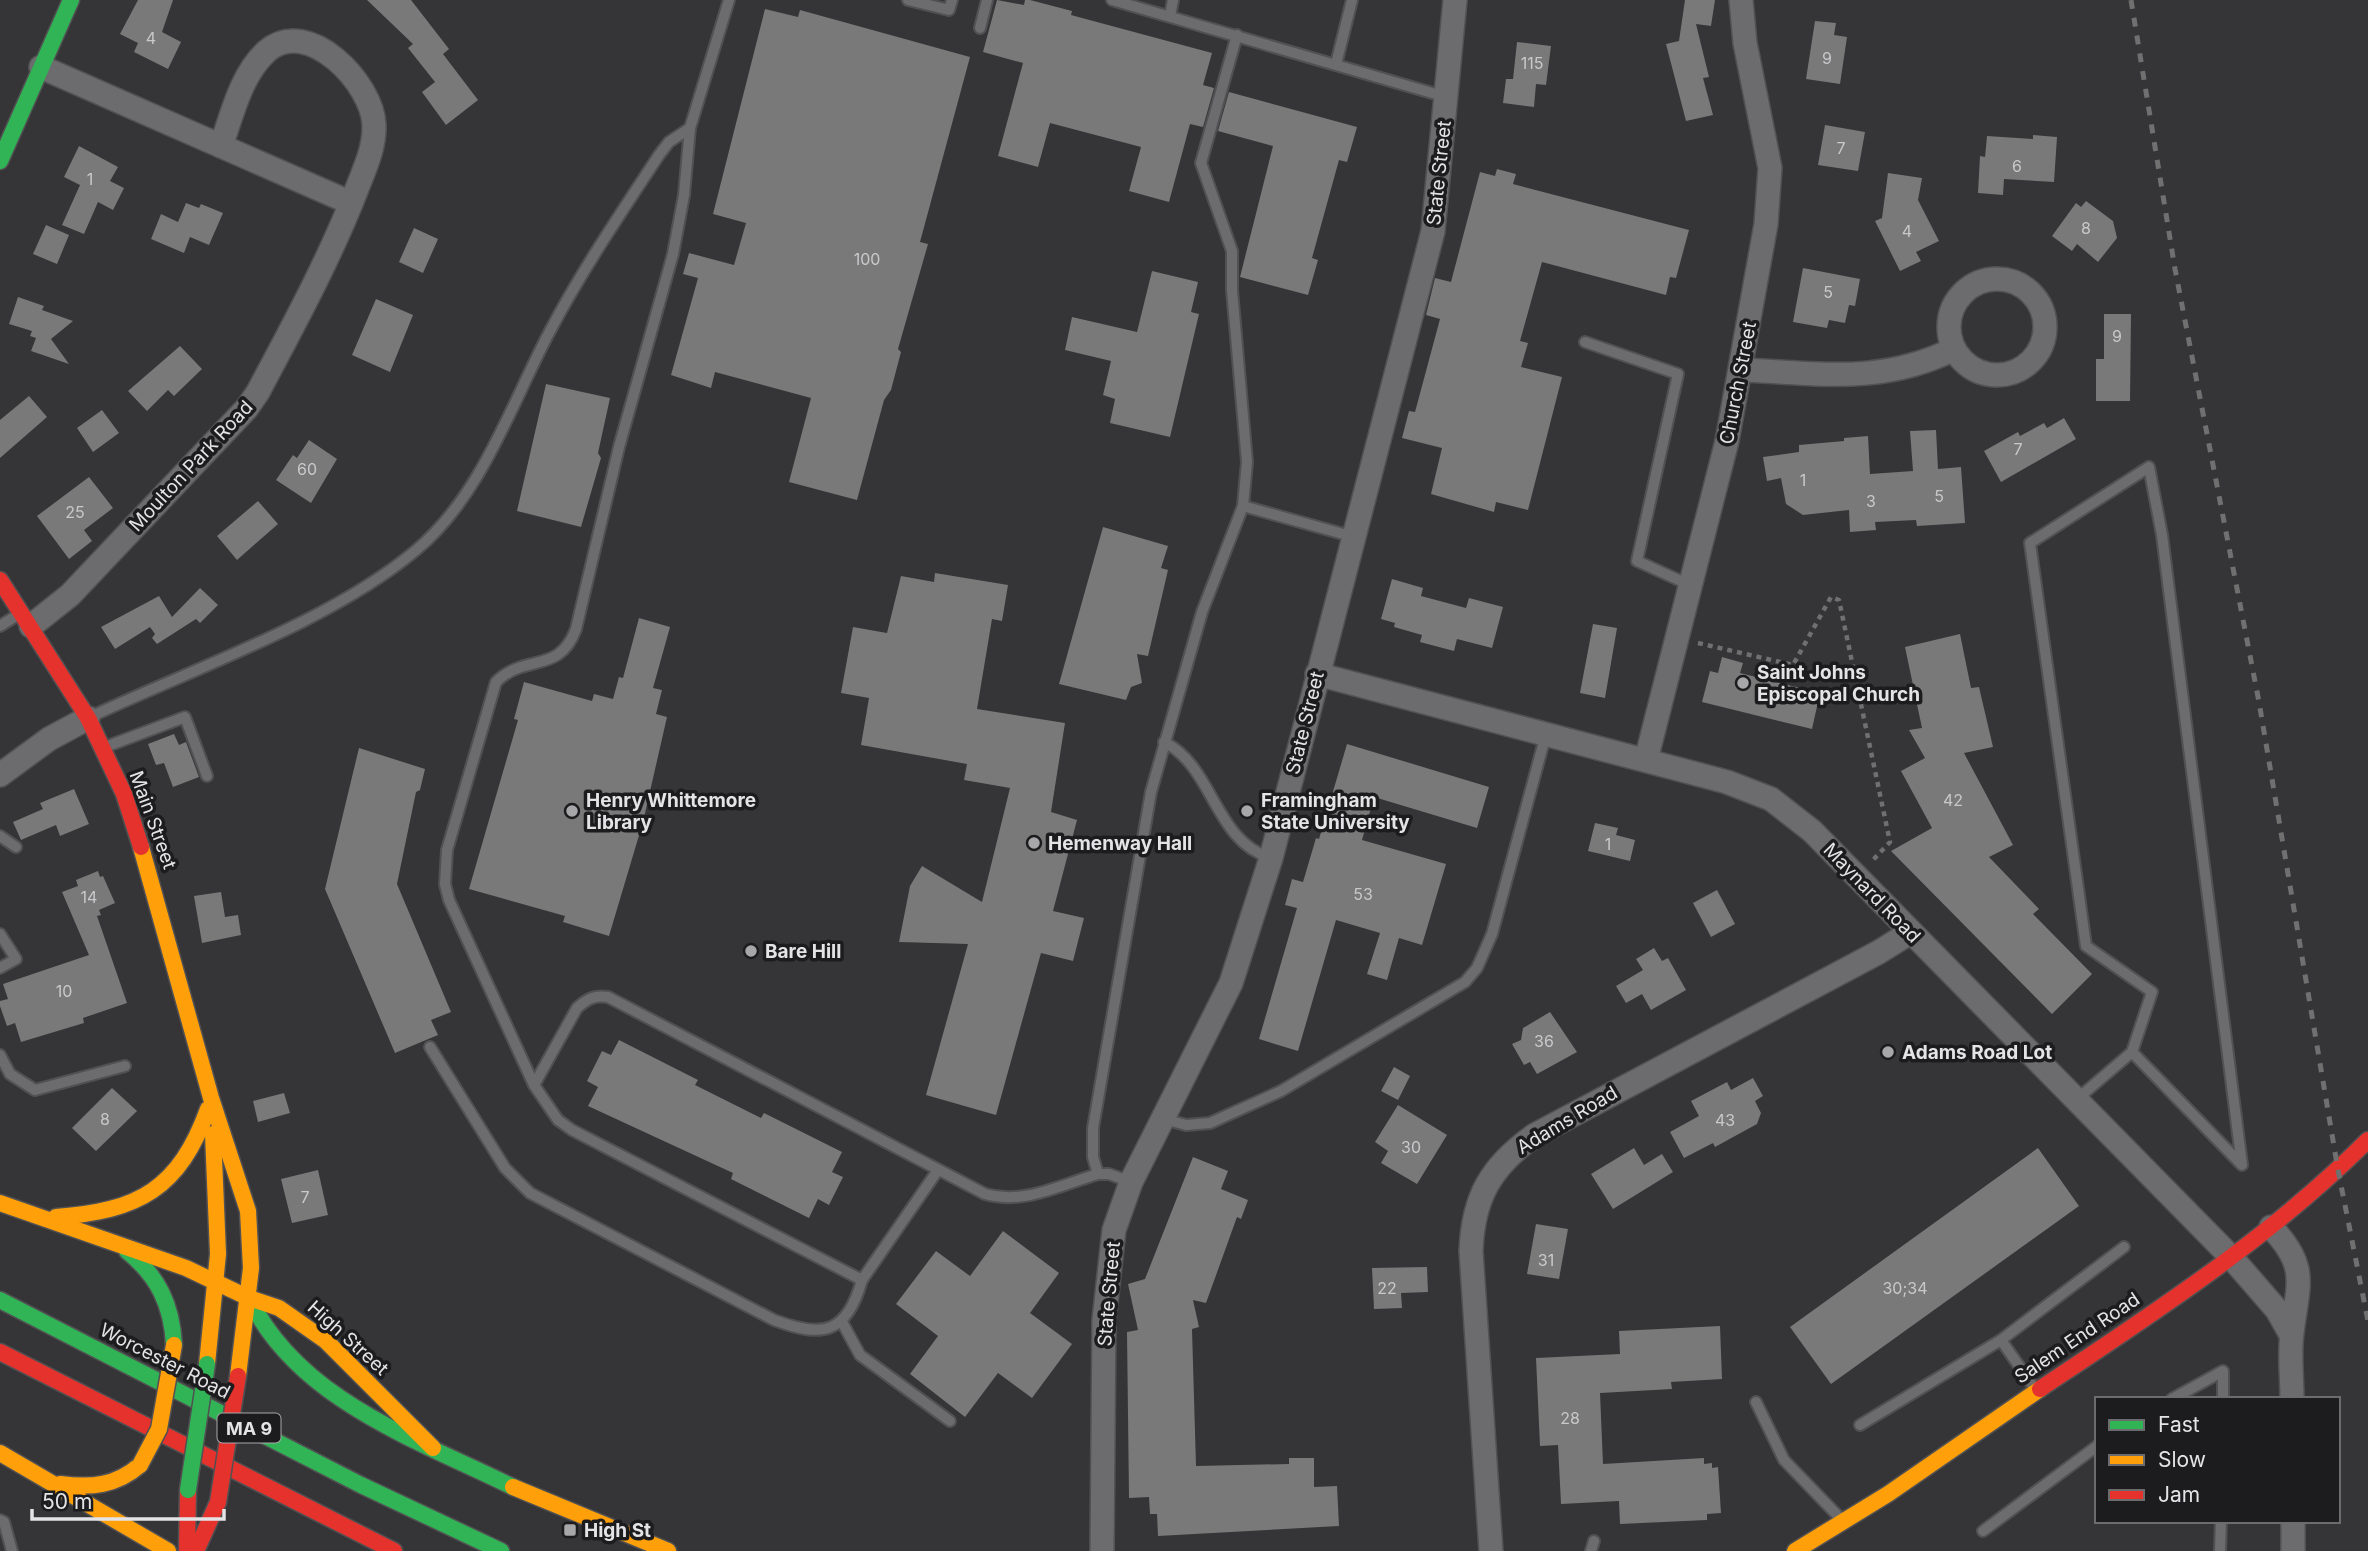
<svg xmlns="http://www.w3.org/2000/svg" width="2368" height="1551" font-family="Inter,sans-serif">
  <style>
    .building { fill: #797979 }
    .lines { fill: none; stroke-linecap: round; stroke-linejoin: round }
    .lane-casing { stroke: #515052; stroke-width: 14 }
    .street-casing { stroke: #515052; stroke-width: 26 }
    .fast-casing { stroke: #515052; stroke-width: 19 }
    .slow-casing { stroke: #515052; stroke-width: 19 }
    .jam-casing { stroke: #515052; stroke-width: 19 }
    .path { stroke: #707072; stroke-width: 4.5; stroke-dasharray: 5 5; stroke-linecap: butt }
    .lane { stroke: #6c6b6d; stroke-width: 10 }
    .street { stroke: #6c6b6d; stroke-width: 23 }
    .fast { stroke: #30b455; stroke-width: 16 }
    .slow { stroke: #ff9f0a; stroke-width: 16 }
    .jam { stroke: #e5322d; stroke-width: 16 }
    .rail { stroke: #707071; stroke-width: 5; stroke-dasharray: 9 9; stroke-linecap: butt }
    .fast-bridge-casing { stroke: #515052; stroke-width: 19; stroke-linecap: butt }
    .slow-bridge-casing { stroke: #515052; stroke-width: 19; stroke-linecap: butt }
    .jam-bridge-casing { stroke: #515052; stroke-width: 19; stroke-linecap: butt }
    .fast-bridge { stroke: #30b455; stroke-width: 16 }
    .slow-bridge { stroke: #ff9f0a; stroke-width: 16 }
    .jam-bridge { stroke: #e5322d; stroke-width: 16 }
    .poi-dot { fill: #a7a6a8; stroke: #1c1b1d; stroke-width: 2.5 }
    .labels { text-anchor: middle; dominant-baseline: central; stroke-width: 7; stroke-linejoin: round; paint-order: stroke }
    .number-label { font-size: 16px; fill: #c9c8cb }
    .shield { fill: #1c1b1d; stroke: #a8a7aa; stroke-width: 2 }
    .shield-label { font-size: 18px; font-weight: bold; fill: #e4e3e6 }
    .street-label { font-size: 19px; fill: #e4e3e6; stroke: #1c1b1d }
    .poi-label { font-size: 19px; font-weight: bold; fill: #e4e3e6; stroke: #1c1b1d; text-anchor: start }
  </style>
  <rect width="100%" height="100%" fill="#353436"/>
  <g class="building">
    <polygon points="138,0 173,0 162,32 181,42 168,69 134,52 138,43 120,34"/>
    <polygon points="367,0 411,0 449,49 443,54 478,100 446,125 422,92 435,82 408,48 413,44"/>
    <polygon points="997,0 1024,5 1025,0 1030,0 1072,11 1071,15 1212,53 1203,85 1214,88 1203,127 1190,124 1169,202 1129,191 1141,147 1050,123 1038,167 998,156 1023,63 983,52"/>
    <polygon points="1685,0 1715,0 1711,26 1696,24 1709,77 1703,78 1713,115 1686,121 1666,44 1679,41"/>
    <polygon points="765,9 798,17 800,10 970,57 920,242 928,244 898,349 901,352 891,390 884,400 857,500 789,482 811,398 715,372 711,388 671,375 698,278 683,274 689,253 734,265 746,223 713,214"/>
    <polygon points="1815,21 1836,23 1834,35 1847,37 1840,84 1806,79"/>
    <polygon points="1517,42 1551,46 1546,85 1536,84 1534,107 1503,103 1506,79 1513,79"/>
    <polygon points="1229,92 1357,127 1347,162 1339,160 1312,258 1318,260 1308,295 1240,277 1273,146 1218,131"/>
    <polygon points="1825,125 1865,132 1858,171 1818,165"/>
    <polygon points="2033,135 2057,137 2054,182 2004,179 2003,195 1978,193 1980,156 1985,157 1987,136 2033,139"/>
    <polygon points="79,146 118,167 110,181 124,188 113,210 98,202 84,234 62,225 80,185 64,177"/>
    <polygon points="1497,169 1516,174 1513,184 1689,230 1676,278 1670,277 1666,295 1542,262 1520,341 1528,343 1521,367 1562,377 1528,510 1496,502 1494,512 1431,494 1442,448 1402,438 1409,411 1415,412 1440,319 1426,315 1435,278 1451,282 1480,172 1495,176"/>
    <polygon points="1888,173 1922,178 1918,200 1939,241 1916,252 1921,261 1900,271 1875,221 1882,218"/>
    <polygon points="2086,201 2113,221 2117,238 2098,262 2077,244 2072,251 2052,236 2076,203 2081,207"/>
    <polygon points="186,203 199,208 201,204 223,213 209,245 190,237 184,253 151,239 161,214 178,222"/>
    <polygon points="46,225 69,235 57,264 33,254"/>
    <polygon points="414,228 438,239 423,273 399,262"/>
    <polygon points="1803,268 1860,279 1855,306 1849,305 1845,323 1829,320 1827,328 1793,322"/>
    <polygon points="1152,271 1198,282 1191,312 1199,314 1170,437 1110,423 1115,399 1103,395 1111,361 1065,350 1072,317 1137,332"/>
    <polygon points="18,297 44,306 42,310 73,321 51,339 69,364 31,351 36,338 30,336 32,331 9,324"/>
    <polygon points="376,299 413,315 390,372 352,355"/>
    <polygon points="2104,314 2131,314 2130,401 2096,401 2096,359 2104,359"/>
    <polygon points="180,346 202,369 174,396 168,390 147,411 128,391"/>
    <polygon points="546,384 610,398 598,453 601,458 581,527 517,511"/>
    <polygon points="29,396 47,417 0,458 0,420"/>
    <polygon points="102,410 119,433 93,452 77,428"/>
    <polygon points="2064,418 2076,439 2001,482 1984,451 2018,432 2020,436 2044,423 2047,428"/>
    <polygon points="1936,430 1938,469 1961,467 1965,523 1917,526 1916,520 1875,522 1876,530 1850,532 1849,510 1803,515 1786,504 1781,478 1767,481 1763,457 1799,452 1799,445 1844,441 1844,438 1868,436 1870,474 1913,471 1910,431"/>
    <polygon points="309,440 337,459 311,503 276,480 293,455 297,458"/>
    <polygon points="89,477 113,508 84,530 92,541 69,559 37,516"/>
    <polygon points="258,501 278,524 237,560 217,536"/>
    <polygon points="1103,527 1168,546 1161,568 1168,570 1148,656 1137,654 1142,683 1131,687 1126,700 1059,684"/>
    <polygon points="935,573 1008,585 1002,621 992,619 977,709 1065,723 1051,812 1077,820 1053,911 1084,918 1073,961 1041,953 996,1115 926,1095 968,944 899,942 910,886 922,866 982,902 1010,788 964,780 967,764 861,745 869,698 841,693 853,627 887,633 901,576 934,582"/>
    <polygon points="1392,579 1423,588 1421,596 1466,608 1469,598 1503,607 1492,648 1457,639 1454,651 1420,642 1422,635 1394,627 1395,623 1381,619"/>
    <polygon points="200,588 218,605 200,623 196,619 157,644 152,638 155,634 150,627 115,649 101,627 159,596 172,617"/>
    <polygon points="639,618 670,627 653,688 662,690 656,714 667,717 643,822 609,936 563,922 565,916 469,889 518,720 514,719 524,682 592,701 594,694 613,699 619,677 623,678"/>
    <polygon points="1593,624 1617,628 1605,698 1580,693"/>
    <polygon points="1960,634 1971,688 1979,687 1993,747 1964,753 2013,845 1989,857 2039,909 2033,914 2092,974 2052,1014 1891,851 1932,828 1901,771 1925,758 1909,730 1922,728 1905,647"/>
    <polygon points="1722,657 1743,663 1740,673 1820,693 1812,729 1702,702 1710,671 1718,673"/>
    <polygon points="174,734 179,745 186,742 199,777 173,787 164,763 156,765 148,744"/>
    <polygon points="1347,744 1489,787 1477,828 1374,797 1362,840 1446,864 1422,945 1399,938 1387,980 1367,974 1380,933 1336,920 1298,1051 1259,1039 1297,908 1285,905 1292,879 1303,882 1316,838 1319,839"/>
    <polygon points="359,748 425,769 420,790 416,792 397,884 451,1012 431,1020 438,1035 395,1053 325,889"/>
    <polygon points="74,789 89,824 60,836 56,825 21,840 13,822 43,809 40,803"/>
    <polygon points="1595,823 1618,828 1616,835 1635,840 1630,861 1588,851"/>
    <polygon points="98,871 100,877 103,876 115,903 99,910 101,915 97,916 127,1003 83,1018 84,1023 21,1042 15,1023 7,1026 0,1006 0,1001 8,999 3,984 89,955 62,892 78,886 76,880"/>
    <polygon points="1717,890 1735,924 1711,937 1693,903"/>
    <polygon points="221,892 225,917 238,915 241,935 202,943 194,896"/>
    <polygon points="1654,948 1662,961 1668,958 1686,990 1651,1010 1642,994 1626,1003 1616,986 1643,970 1636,959"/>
    <polygon points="1550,1012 1577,1052 1537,1074 1530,1062 1524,1065 1512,1044 1521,1040 1523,1028"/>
    <polygon points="619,1040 698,1080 695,1085 761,1118 764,1113 842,1152 832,1172 843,1177 829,1205 818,1199 809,1218 731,1179 733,1173 588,1106 598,1087 587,1081 602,1051 611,1055"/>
    <polygon points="1394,1067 1410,1076 1398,1100 1381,1091"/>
    <polygon points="1753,1078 1763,1096 1755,1101 1761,1113 1757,1124 1715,1147 1713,1143 1684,1158 1670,1132 1699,1116 1691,1101 1727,1082 1731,1090"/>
    <polygon points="112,1088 137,1111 96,1151 72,1128"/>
    <polygon points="284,1093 290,1113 258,1122 253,1101"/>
    <polygon points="1398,1105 1447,1135 1417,1184 1381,1163 1388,1151 1375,1142"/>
    <polygon points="1634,1148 1644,1165 1662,1154 1673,1172 1613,1209 1591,1174"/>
    <polygon points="2038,1148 2079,1206 1831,1384 1790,1327"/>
    <polygon points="1193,1157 1228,1171 1221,1189 1248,1200 1241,1219 1237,1217 1206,1303 1193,1300 1199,1327 1192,1329 1196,1466 1289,1464 1289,1458 1314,1458 1314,1487 1337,1486 1339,1526 1158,1536 1157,1514 1150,1514 1149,1497 1129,1498 1127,1332 1138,1330 1128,1284 1145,1279"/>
    <polygon points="318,1170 328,1215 292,1223 281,1179"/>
    <polygon points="1536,1224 1568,1229 1559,1279 1527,1274"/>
    <polygon points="1003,1231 1059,1273 1030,1313 1072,1344 1032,1398 998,1373 965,1417 910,1374 938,1336 896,1304 936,1251 970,1276"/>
    <polygon points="1427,1267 1428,1292 1401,1293 1402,1308 1374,1309 1372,1268"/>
    <polygon points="1720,1326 1722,1379 1671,1382 1672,1389 1600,1393 1603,1464 1704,1458 1704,1464 1712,1463 1712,1468 1718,1467 1721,1513 1707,1514 1707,1520 1620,1524 1619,1501 1561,1504 1558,1445 1540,1446 1536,1358 1620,1354 1619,1331"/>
  </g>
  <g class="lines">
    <defs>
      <g id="lane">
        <path d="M729,0L690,128L684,195L673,254L619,447L576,629C559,675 525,653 496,682L447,850L445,884L449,900L534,1085L558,1120L572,1130L862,1280L938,1170"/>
        <polyline points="908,0 949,10 952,0"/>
        <polyline points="1112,0 1446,97"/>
        <polyline points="1170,16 1173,0"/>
        <polyline points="980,28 987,0"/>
        <polyline points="1237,35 1201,163 1232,251 1232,290 1247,462 1243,506 1354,537"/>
        <polyline points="1336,64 1352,0"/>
        <polyline points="1585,342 1678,374 1637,561 1692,586"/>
        <polyline points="0,626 19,614"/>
        <path d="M90,717C192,669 330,622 415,551C482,496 511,404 550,331C582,270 621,213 659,155L669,142L690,128"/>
        <path d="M1164,742C1214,767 1214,841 1271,858"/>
        <polyline points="105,747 185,717 207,776"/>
        <polyline points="0,836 16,847"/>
        <polyline points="0,934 16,959 0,968"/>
        <path d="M430,1047L505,1168L530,1193L774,1320C824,1339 847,1333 862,1280"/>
        <polyline points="0,1055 10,1074 35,1090 125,1066"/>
        <path d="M534,1085L577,1008C587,999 594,995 608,997L985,1194C1024,1205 1060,1185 1098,1174H1109L1131,1182"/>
        <polyline points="2076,1100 2132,1052 2242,1165 2162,535 2149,467 2030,543 2086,946 2152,992 2132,1052"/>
        <polyline points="1164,1119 1186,1125 1210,1123 1281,1091 1465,982 1477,968 1492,934 1546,734"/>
        <polyline points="1098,1174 1093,1157 1093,1128 1151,792 1202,612 1243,506"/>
        <polyline points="842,1322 860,1355 950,1421"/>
        <polyline points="2001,1340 2124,1247"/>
        <polyline points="2172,1399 2223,1371 2223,1399"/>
        <polyline points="1756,1402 1784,1460 1842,1520"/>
        <polyline points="1860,1425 2001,1340 2035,1389"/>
        <polyline points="0,1520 4,1522 12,1551"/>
        <polyline points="1983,1531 2097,1446"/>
        <polyline points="1591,1551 1594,1541"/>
        <polyline points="2220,1551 2221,1521"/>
      </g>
      <g id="street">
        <polyline points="41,67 351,203"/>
        <circle cx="1997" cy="327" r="48"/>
        <path d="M1742,370C1819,373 1881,385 1954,349"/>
        <path d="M31,626L70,595L247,408L258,392C293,326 329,260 356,191C364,170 375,148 374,125C373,84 308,15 267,51C241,74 232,115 221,146"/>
        <polyline points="1317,674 1727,782 1771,799 1812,831 2231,1257 2277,1310 2291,1335"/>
        <polyline points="1646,760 1727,441 1766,224 1770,168 1745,43 1741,0"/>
        <polyline points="0,775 49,739 88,718"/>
        <path d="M2271,1227C2309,1267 2298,1283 2292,1333C2289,1354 2292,1377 2292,1399"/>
        <polyline points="2293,1521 2293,1551"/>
        <polyline points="1102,1551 1104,1320 1114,1230 1131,1182 1231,983 1271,858 1433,231 1455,0"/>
        <path d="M1491,1551L1471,1251C1473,1197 1491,1166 1535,1135L1879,952L1911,932"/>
      </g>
      <g id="fast">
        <polyline points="0,161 71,0"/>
        <path d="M127,1251C158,1276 172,1305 174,1345"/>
        <path d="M249,1298C298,1400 418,1440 513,1487"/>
        <polyline points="0,1300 361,1485 501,1551"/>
      </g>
      <g id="slow">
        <polyline points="141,847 211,1098 248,1211 251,1268 238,1376"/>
        <polyline points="0,1203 186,1268 249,1298 279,1308 326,1341 433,1448"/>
        <path d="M56,1217C139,1211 179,1189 208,1109"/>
        <polyline points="207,1364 218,1254 213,1134"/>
        <polyline points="0,1453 168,1551"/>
        <path d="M60,1484C91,1488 116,1486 140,1465"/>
        <polyline points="513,1487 668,1551"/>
        <polyline points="1795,1551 1888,1494 2040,1389"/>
      </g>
      <g id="jam">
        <polyline points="0,580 88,718 124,794 141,847"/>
        <polyline points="0,1352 394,1551"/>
        <path d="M2040,1389C2155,1312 2270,1238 2368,1140"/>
        <polyline points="187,1551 188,1490"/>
        <polyline points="196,1551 218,1502"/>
      </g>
    </defs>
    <use href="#lane" class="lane-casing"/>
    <use href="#street" class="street-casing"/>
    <use href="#fast" class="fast-casing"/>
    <use href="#slow" class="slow-casing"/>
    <use href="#jam" class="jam-casing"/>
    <polyline class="path" points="1698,643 1793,665 1831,597 1839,600 1890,842 1872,861"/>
    <use href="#lane" class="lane"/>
    <use href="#street" class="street"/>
    <use href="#fast" class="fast"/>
    <use href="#slow" class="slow"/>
    <use href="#jam" class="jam"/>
    <polyline class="rail" points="2131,0 2175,269 2259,702 2338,1170 2368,1321"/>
    <defs>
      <polyline id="fast-bridge" points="188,1490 207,1364"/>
      <polyline id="slow-bridge" points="140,1465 159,1429 174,1345"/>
      <polyline id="jam-bridge" points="218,1502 238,1376"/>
    </defs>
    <use href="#fast-bridge" class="fast-bridge-casing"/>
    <use href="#slow-bridge" class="slow-bridge-casing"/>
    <use href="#jam-bridge" class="jam-bridge-casing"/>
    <use href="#fast-bridge" class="fast-bridge"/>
    <use href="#slow-bridge" class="slow-bridge"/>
    <use href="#jam-bridge" class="jam-bridge"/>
  </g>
  <g class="poi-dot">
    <circle cx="1743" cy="683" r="7"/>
    <circle cx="572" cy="811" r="7"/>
    <circle cx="1247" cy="811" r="7"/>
    <circle cx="1034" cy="843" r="7"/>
    <circle cx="751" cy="951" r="7"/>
    <circle cx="1888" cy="1052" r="7"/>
    <rect x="563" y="1523" width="14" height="14" rx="3.5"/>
  </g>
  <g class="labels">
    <g class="number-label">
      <text x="151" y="38">4</text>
      <text x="1827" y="58">9</text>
      <text x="1532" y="63">115</text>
      <text x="1841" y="148">7</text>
      <text x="2017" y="166">6</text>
      <text x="90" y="179">1</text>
      <text x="2086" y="228">8</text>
      <text x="1907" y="231">4</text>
      <text x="867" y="259">100</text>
      <text x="1828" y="292">5</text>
      <text x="2117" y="336">9</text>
      <text x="2018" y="449">7</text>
      <text x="307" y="469">60</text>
      <text x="1803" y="480">1</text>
      <text x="1939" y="496">5</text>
      <text x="1871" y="501">3</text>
      <text x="75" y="512">25</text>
      <text x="1953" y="800">42</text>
      <text x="1608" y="844">1</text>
      <text x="1363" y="894">53</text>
      <text x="89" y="897">14</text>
      <text x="64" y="991">10</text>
      <text x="1544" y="1041">36</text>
      <text x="105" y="1119">8</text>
      <text x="1725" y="1120">43</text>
      <text x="1411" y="1147">30</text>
      <text x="305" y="1197">7</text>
      <text x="1546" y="1260">31</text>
      <text x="1387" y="1288">22</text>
      <text x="1905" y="1288">30;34</text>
      <text x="1570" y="1418">28</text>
    </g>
    <rect class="shield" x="217.5" y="1413.5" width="63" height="29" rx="5"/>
    <g class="shield-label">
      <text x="249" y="1428">MA 9</text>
    </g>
    <g class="street-label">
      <text transform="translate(1439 173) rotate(-84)">State Street</text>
      <text transform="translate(1738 383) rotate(-79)">Church Street</text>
      <text transform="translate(191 466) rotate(-47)">Moulton Park Road</text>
      <text transform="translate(1305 723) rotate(-76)">State Street</text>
      <text transform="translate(153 820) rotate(70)">Main Street</text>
      <text transform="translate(1872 893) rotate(46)">Maynard Road</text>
      <text transform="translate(1567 1120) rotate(-31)">Adams Road</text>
      <text transform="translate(1109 1294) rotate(-85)">State Street</text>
      <text transform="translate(348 1338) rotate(42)">High Street</text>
      <text transform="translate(2077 1338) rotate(-34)">Salem End Road</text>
      <text transform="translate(165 1361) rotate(27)">Worcester Road</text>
    </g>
    <g class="poi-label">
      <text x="1757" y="672">Saint Johns<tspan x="1757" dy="22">Episcopal Church</tspan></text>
      <text x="586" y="800">Henry Whittemore<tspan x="586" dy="22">Library</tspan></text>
      <text x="1261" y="800">Framingham<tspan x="1261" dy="22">State University</tspan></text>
      <text x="1048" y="843">Hemenway Hall</text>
      <text x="765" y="951">Bare Hill</text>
      <text x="1902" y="1052">Adams Road Lot</text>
      <text x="584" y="1530">High St</text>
    </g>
  </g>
  <rect x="2095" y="1397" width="245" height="126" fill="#1c1b1d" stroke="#6c6b6d" stroke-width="2"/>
  <rect x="2109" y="1420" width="35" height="10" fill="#30b455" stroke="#6c6b6d" stroke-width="2"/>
  <text x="2158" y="1432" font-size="21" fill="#e4e3e6">Fast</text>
  <rect x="2109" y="1455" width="35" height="10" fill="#ff9f0a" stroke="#6c6b6d" stroke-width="2"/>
  <text x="2158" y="1467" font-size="21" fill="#e4e3e6">Slow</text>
  <rect x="2109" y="1490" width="35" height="10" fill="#e5322d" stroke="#6c6b6d" stroke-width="2"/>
  <text x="2158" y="1502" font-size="21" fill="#e4e3e6">Jam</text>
  <path d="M32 1509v10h192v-10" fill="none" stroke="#e4e3e6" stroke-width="3.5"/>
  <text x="42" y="1509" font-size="21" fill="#e4e3e6" stroke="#1c1b1d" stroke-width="5" paint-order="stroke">50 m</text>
</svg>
